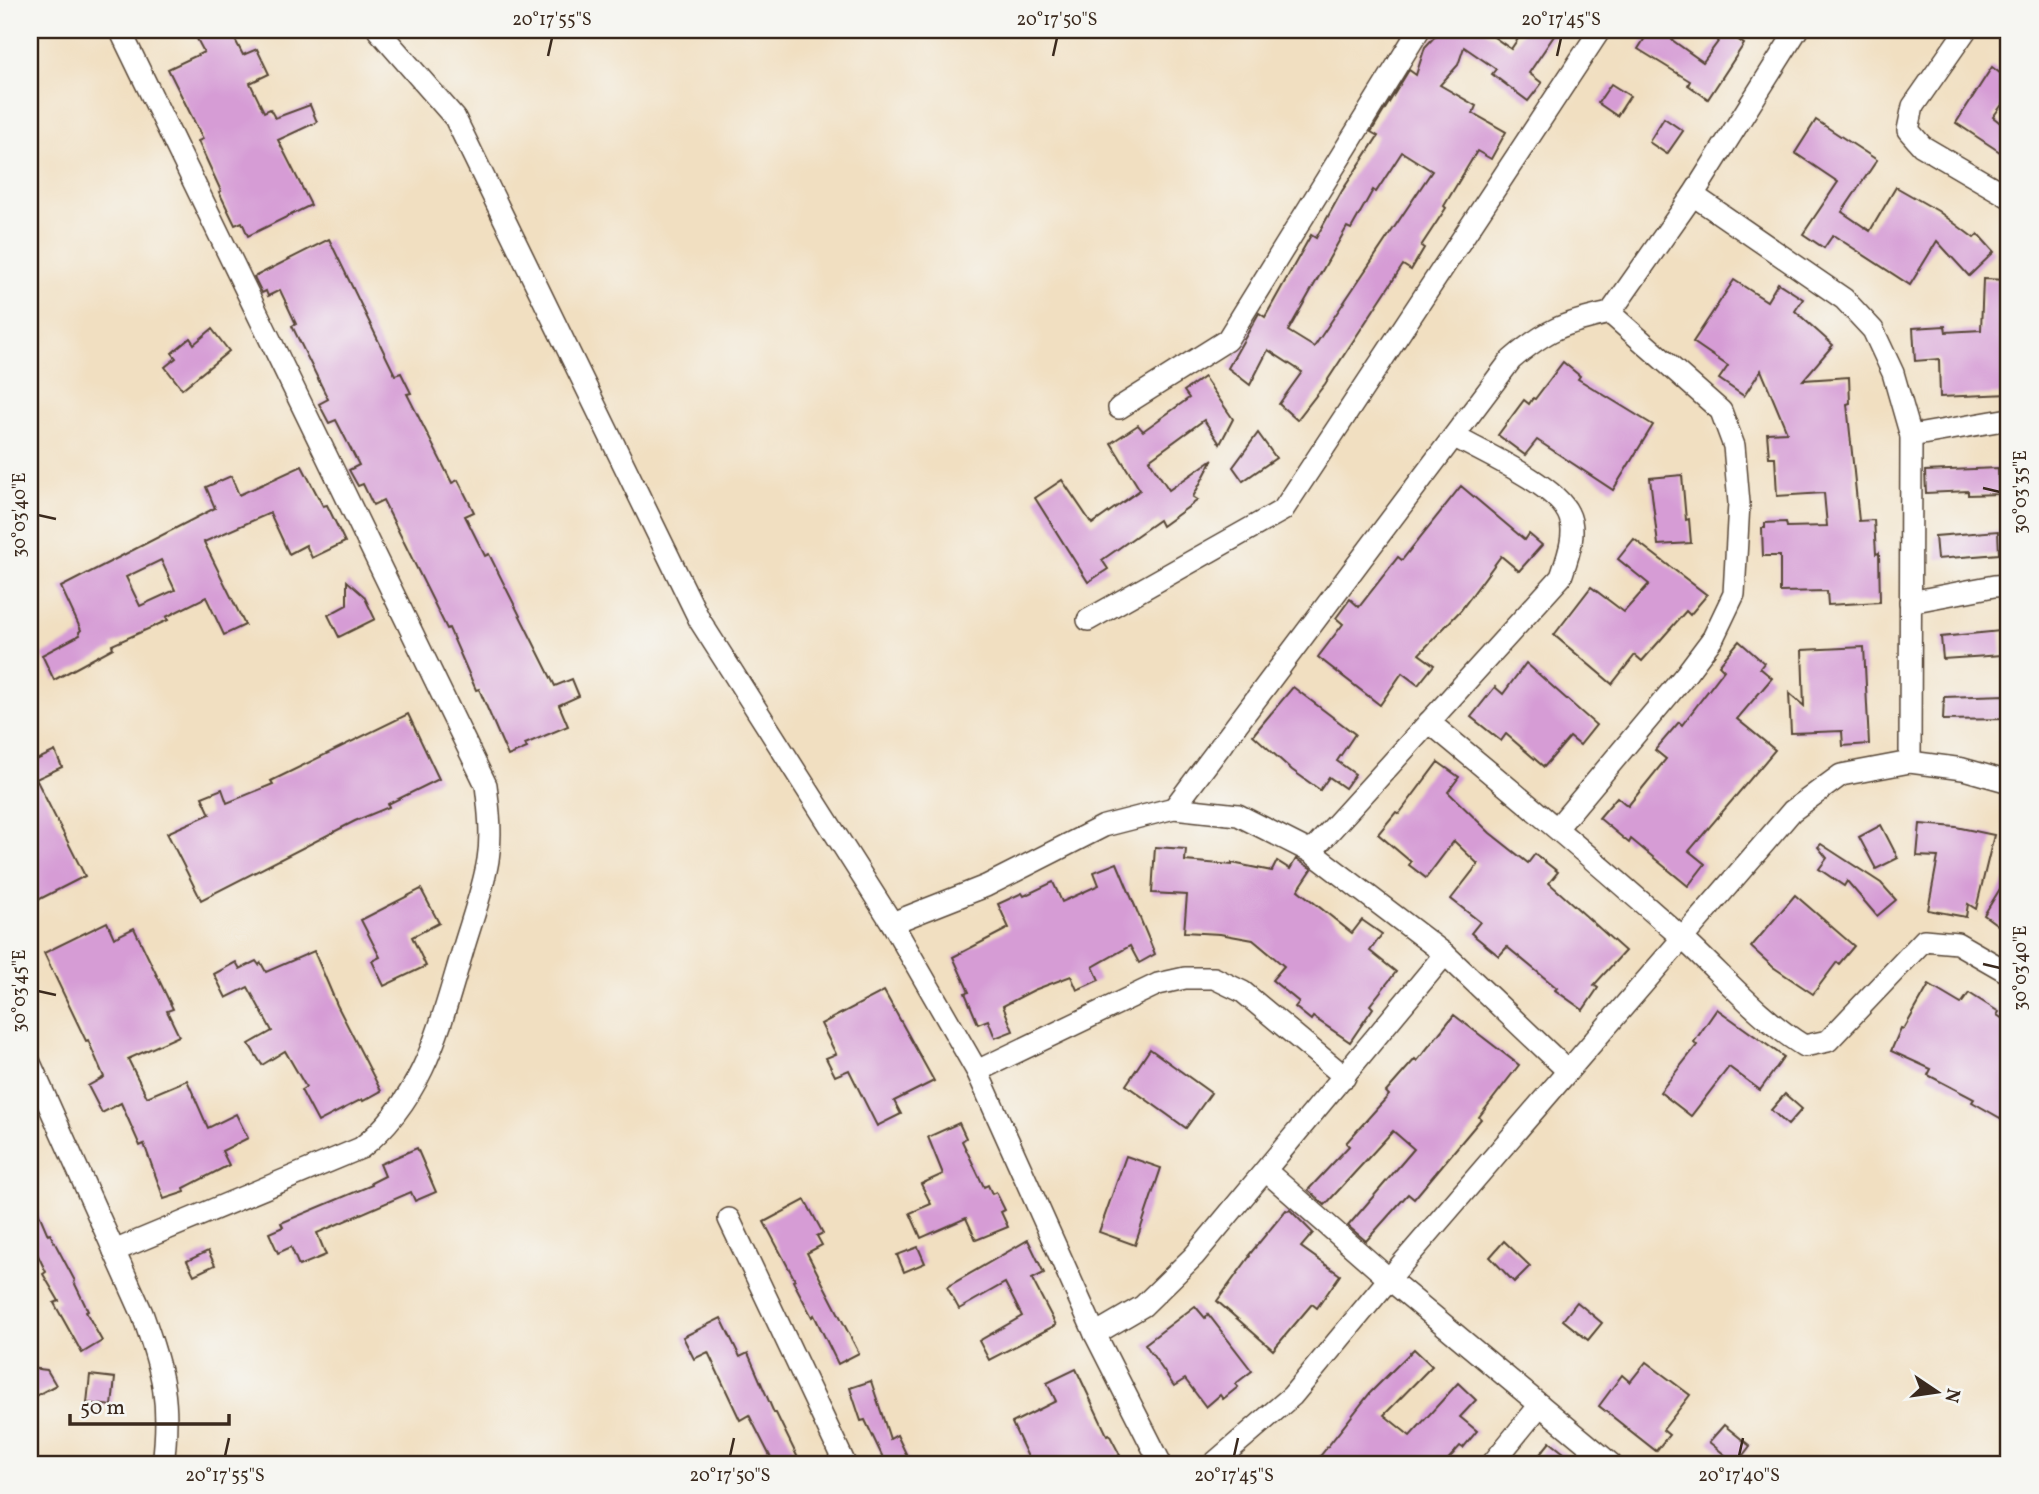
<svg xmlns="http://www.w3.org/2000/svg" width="2039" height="1494" font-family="Vollkorn,serif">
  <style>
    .building { fill: #d69cd5; fill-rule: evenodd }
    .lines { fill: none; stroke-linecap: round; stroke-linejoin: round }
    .minor-casing { stroke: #564536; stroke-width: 24 }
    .minor { stroke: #fff; stroke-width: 21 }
    .ticks { fill: none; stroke: #3b2a1e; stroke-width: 2.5 }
    .neatline { fill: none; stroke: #3b2a1e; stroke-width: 2.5 }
    .ticks-label { font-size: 18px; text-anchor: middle; fill: #3b2a1e }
  </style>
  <rect width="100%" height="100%" fill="#f6f6f2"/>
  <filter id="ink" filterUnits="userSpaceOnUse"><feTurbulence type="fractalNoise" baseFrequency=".0143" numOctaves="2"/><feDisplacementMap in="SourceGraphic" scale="14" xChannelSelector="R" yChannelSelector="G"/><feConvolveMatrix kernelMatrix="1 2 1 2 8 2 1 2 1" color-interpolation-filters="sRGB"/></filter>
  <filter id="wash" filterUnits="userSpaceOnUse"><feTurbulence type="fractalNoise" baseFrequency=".00686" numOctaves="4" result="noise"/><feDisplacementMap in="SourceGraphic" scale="28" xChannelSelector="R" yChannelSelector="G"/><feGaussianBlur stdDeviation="1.57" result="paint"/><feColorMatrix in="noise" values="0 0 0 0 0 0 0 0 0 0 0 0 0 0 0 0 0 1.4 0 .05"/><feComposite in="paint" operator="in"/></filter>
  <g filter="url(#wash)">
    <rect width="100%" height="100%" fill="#f1dfc1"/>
    <g id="blocks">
      <g class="building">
        <polygon points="214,30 230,30 243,55 257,49 269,74 250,83 264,112 270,109 275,118 310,105 317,122 278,140 311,205 248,236 242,222 235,225 219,192 221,191 198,141 203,139 168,69 204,52 197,39"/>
        <path d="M1438,30H1484L1511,49L1524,30H1558L1529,73L1542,83L1528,101L1492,74L1496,69L1464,47L1458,65L1440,85L1476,106L1473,113L1506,132L1491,159L1477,151L1444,206L1446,208L1421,246L1424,248L1411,270L1403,265L1325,384L1297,420L1279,404L1302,372L1268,350L1250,385L1228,368L1259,313L1265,317L1311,235L1316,238L1342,191L1378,136L1371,132L1409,70L1416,75L1425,47L1440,31ZM1402,152L1432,171L1314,347L1288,331L1347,227L1351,229L1373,190L1376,192Z"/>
        <polygon points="1650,30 1678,30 1672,40 1703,62 1726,31 1744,44 1708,99 1688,85 1690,81 1638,49"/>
        <polygon points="1992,67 2009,80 2009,95 1993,117 2009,130 2009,158 1956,123"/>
        <polygon points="1611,84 1630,96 1617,116 1598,103"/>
        <polygon points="1664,118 1683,131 1667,154 1649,142"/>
        <polygon points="1816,120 1877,160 1842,212 1870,231 1896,187 1938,211 1974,238 1978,234 1994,252 1969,276 1937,241 1910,285 1833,235 1824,248 1803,234 1838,182 1795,153"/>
        <polygon points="329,239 395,375 401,373 411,393 407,394 452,483 458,480 474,512 465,516 485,556 489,554 555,686 572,679 579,696 559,705 568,726 525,744 527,748 508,756 479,689 476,690 449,628 447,629 383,500 373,505 363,484 358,486 349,470 359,465 336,420 329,423 319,404 328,399 292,326 296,324 280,290 268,296 266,291 262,293 254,277"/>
        <polygon points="1983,279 2009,280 2009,394 1940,397 1939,359 1915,361 1913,328 1945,326 1946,332 1981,330"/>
        <polygon points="1734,280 1767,301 1778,283 1803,299 1795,311 1833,345 1803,380 1849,377 1850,403 1847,404 1859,521 1874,520 1876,554 1879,553 1880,602 1828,605 1827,591 1780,592 1780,556 1763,556 1762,528 1765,528 1765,523 1786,522 1787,527 1827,526 1824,493 1777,496 1775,457 1769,457 1767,433 1787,432 1761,370 1744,396 1719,379 1728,366 1693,342"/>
        <polygon points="212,329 229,351 182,389 165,367 176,358 172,353 190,338 194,344"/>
        <polygon points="1563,362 1580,376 1578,379 1653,425 1613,490 1537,440 1525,455 1498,435 1524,400 1529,404 1533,398 1535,399"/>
        <polygon points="1204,377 1233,419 1220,444 1204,420 1149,460 1169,490 1213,459 1193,497 1198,500 1162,526 1159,520 1102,560 1108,569 1088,582 1035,498 1062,480 1092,524 1140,490 1111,443 1138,425 1143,431 1189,398 1184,391"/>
        <polygon points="1258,433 1276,458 1243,481 1233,467"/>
        <path d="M302,466L323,506L327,505L345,542L312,558L306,545L289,554L270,513L204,542L245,625L224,635L206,597L166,617L168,620L112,645L113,648L54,680L42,655L80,635L79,632L81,630L61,587L215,508L206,487L231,476L239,495ZM161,560L175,590L140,606L126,577Z"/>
        <polygon points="1998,468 1999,494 1968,495 1968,491 1926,493 1925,471"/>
        <polygon points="1682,475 1686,520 1689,519 1691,543 1658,545 1650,478"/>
        <polygon points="1461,486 1525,540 1529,534 1542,545 1519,571 1501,556 1461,610 1419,654 1434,665 1418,685 1402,673 1380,705 1318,657 1343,624 1336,618 1350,599 1359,607 1398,557 1402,560"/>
        <polygon points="1998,531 1999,554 1937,559 1935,536"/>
        <polygon points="1634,539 1707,595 1690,615 1686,611 1642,661 1635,655 1612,684 1554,635 1591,587 1624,612 1649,584 1618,559"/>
        <polygon points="347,581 364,596 375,619 339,637 328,615 347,605"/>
        <polygon points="2000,631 2002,655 1943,659 1941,637"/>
        <polygon points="1739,641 1764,663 1760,668 1772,678 1737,719 1775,750 1689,851 1705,864 1688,886 1631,839 1629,843 1599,818 1617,797 1628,806 1666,759 1655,750 1679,722 1682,725 1724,670 1719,665"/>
        <polygon points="1864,647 1869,744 1843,746 1842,731 1791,733 1789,693 1804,706 1802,650"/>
        <polygon points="1526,663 1596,725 1580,745 1570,737 1544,767 1506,734 1501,741 1471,717 1495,687 1503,694"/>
        <polygon points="1293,687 1355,734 1337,761 1355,774 1345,788 1329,777 1320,790 1292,770 1253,735"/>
        <polygon points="2006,695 2007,719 1943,720 1944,697"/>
        <polygon points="408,714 439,779 388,804 389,807 355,821 201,900 167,833 210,814 202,797 222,789 227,803 273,784 271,781"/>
        <polygon points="55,751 62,767 36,779 85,876 30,904 30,763"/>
        <polygon points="1438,762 1459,777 1448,792 1490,833 1528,863 1535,854 1558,872 1549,883 1625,951 1594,985 1598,988 1583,1010 1555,990 1557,988 1507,947 1499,956 1471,933 1480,922 1451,899 1478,864 1454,841 1426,878 1409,865 1411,862 1378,834 1396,812 1399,814"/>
        <polygon points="1920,824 1956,827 1994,835 1976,909 1968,904 1966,917 1928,910 1938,857 1917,856"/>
        <polygon points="1881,825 1898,858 1876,869 1859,837"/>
        <polygon points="1821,844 1881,883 1896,900 1877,916 1847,881 1844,886 1819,869 1827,858 1818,847"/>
        <polygon points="1155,847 1186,849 1185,861 1232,865 1232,863 1272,871 1277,861 1290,869 1296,859 1312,869 1298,890 1352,933 1362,920 1382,934 1370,951 1396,972 1370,1005 1373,1008 1350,1042 1313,1017 1311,1020 1295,1007 1299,1002 1272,980 1284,966 1253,940 1220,934 1184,932 1187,895 1152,893"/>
        <polygon points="1117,863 1155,954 1139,963 1130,946 1093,967 1099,980 1077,990 1071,976 1034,990 1003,1006 1013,1031 995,1038 988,1020 978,1024 965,993 969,992 953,957 1009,928 998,904 1022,893 1024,896 1053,882 1062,902 1099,885 1094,872"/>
        <polygon points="2009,874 2009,926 2002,921 1999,926 1984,915"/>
        <polygon points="421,889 439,923 412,937 426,966 384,986 372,961 380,957 361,920"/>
        <polygon points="1795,895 1854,946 1839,964 1837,962 1813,994 1773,967 1751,947"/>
        <polygon points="107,922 114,938 134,928 173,1009 167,1011 179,1036 128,1059 147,1097 187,1080 208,1128 236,1114 248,1138 222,1151 229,1165 184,1188 185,1192 164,1199 144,1144 140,1146 121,1103 102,1113 88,1086 104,1077 88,1040 86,1041 44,953"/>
        <polygon points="314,951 337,1005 381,1091 363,1101 362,1099 318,1122 301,1090 306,1087 285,1051 262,1065 249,1044 272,1031 248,987 226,998 214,974 236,962 240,969 256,961 259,965 261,963 266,972"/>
        <polygon points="1929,985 1961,1004 1969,993 1999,1012 1997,1015 2009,1023 2009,1123 1972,1102 1974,1099 1928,1075 1931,1069 1891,1051 1901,1028 1904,1029"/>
        <polygon points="884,991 934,1081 894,1101 901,1114 877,1126 849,1070 835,1076 826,1058 836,1054 821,1024"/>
        <polygon points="1717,1009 1784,1057 1760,1090 1729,1067 1691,1116 1660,1092 1697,1045 1694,1042"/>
        <polygon points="1454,1015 1519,1065 1479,1117 1481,1119 1414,1199 1408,1194 1366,1241 1348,1226 1414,1149 1393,1131 1325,1205 1308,1190 1349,1146 1346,1143 1389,1095 1386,1092 1415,1059 1417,1061"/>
        <polygon points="1150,1049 1211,1093 1186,1128 1126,1085"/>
        <polygon points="1785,1094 1802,1109 1788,1125 1771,1110"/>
        <polygon points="959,1123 966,1138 962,1141 984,1187 988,1185 992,1194 996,1192 1005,1210 1001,1212 1008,1227 976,1240 966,1218 921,1238 910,1213 931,1204 921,1184 943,1174 928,1137"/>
        <polygon points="417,1148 436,1192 415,1201 411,1192 317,1233 326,1255 299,1266 291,1247 278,1253 269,1233 283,1227 281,1223 372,1185 371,1183 385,1176 380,1164"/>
        <polygon points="1126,1156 1161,1168 1135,1245 1099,1232"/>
        <polygon points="30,1193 48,1235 50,1234 75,1281 74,1282 88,1311 86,1312 102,1341 82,1353 54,1303 59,1301 43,1274 46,1272 30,1239"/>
        <polygon points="805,1200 823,1233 817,1236 822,1245 807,1253 859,1353 838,1364 814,1315 812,1317 793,1281 795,1280 764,1222"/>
        <polygon points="1286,1210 1288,1211 1290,1210 1313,1233 1301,1247 1340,1275 1317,1308 1312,1304 1273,1350 1217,1301 1250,1256 1249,1255"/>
        <polygon points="1028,1240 1044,1273 1032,1279 1056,1325 989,1360 979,1341 1022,1316 1005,1283 959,1309 947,1287"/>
        <polygon points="1504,1241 1530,1266 1514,1282 1490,1257"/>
        <polygon points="918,1247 925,1263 904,1272 897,1255"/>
        <polygon points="208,1251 215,1265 194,1275 187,1261"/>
        <polygon points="1577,1302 1602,1323 1588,1340 1563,1320"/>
        <polygon points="1195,1306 1205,1318 1208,1314 1252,1371 1235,1384 1238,1387 1223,1399 1220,1395 1206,1407 1185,1379 1174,1386 1145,1344"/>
        <polygon points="721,1318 740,1357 748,1353 774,1413 776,1413 798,1458 786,1464 774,1464 749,1415 740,1420 708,1352 694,1359 683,1337"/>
        <polygon points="1414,1349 1432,1366 1384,1415 1410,1436 1458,1383 1476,1400 1460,1417 1477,1431 1463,1448 1460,1446 1444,1464 1314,1464 1370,1393"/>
        <polygon points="1646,1362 1690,1395 1663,1430 1669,1435 1656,1451 1599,1406 1622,1375 1630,1382"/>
        <polygon points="30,1368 47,1370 56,1385 30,1399"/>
        <polygon points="1076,1369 1107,1435 1109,1434 1120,1455 1104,1464 1026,1464 1028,1457 1012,1423 1056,1401 1047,1383"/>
        <polygon points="90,1375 115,1378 112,1406 87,1403"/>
        <polygon points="871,1381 890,1439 897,1435 911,1464 886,1464 865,1420 861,1421 850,1388"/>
        <polygon points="1724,1425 1750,1446 1736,1464 1709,1442"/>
        <polygon points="1550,1442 1578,1464 1532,1464"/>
      </g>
    </g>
  </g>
  <g filter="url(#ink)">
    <use href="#blocks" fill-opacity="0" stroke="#564536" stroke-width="2"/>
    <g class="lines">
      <defs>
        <g id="minor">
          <polyline points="378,30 455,118 700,621 892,923 977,1071 1095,1334 1161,1464"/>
          <polyline points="1797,30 1693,195 1844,299 1873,330 1893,373 1911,436 1910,762"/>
          <polyline points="1966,30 1913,106 1908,130 1922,146 2009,197"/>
          <polyline points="1119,408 1227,340 1419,30"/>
          <polyline points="1911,436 2009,419"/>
          <polyline points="1910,602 1994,586 2009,585"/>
          <polyline points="1088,620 1283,510 1600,30"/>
          <path d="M1429,722C1514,792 1598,863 1681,937C1721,973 1758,1018 1804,1046L1828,1041L1924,940L1957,943L2009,973"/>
          <path d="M1174,808L1511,360C1547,329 1564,323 1610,313"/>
          <polyline points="1557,828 1686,674 1713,638 1734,594 1739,503 1734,446 1721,411 1610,313 1693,195"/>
          <path d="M1311,852L1561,577C1567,559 1578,532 1568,513C1555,485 1484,453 1455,437"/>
          <polyline points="892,923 986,886 1104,826 1174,808 1238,815 1311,852 1445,954 1568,1071"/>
          <path d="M30,1063L142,1313C163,1372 171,1402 163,1464"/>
          <polyline points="977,1071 1158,984 1185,978 1214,978 1243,992 1345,1077"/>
          <polyline points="1266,1171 1389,1279 1611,1464"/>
          <polyline points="729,1219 845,1464"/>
          <path d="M114,1251L361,1148C424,1098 440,1026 462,953C471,922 483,891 488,860C492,835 489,810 486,785L120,30"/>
          <polyline points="1095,1334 1143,1306 1194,1256 1445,954"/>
          <polyline points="1213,1464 1292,1396 1389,1279 1792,811 1841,775 1910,762 1963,769 2009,782"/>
          <polyline points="1492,1464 1540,1405"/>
        </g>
      </defs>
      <use href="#minor" class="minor-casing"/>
      <use href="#minor" class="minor"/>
    </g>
  </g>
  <path class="ticks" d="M548,56L552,38M1053,56L1057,38M1557,56L1561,38M1983,488L2000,492M38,515L56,519M1983,964L2000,968M38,991L56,995M225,1456L229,1438M730,1456L734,1438M1234,1456L1238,1438M1739,1456L1743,1438"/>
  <rect width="2039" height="1494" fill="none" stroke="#f6f6f2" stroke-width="77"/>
  <g transform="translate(1937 1392) rotate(103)" stroke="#f6f6f2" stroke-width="5" paint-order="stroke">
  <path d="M0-5L12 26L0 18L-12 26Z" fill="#3b2a1e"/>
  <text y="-10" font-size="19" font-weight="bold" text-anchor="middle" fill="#3b2a1e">N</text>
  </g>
  <path d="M70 1414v10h159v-10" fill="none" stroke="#3b2a1e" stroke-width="3.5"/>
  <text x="80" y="1414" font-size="21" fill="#3b2a1e" stroke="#f6f6f2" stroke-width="5" paint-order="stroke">50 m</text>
  <rect x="38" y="38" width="1962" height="1418" class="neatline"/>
  <g class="ticks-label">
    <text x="552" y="25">20°17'55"S</text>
    <text x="1057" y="25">20°17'50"S</text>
    <text x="1561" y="25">20°17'45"S</text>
    <text transform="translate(2020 492) rotate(-90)" y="6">30°03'35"E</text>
    <text transform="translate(19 515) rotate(-90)" y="6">30°03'40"E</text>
    <text transform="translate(2020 968) rotate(-90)" y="6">30°03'40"E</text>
    <text transform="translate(19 991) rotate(-90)" y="6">30°03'45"E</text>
    <text x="225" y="1481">20°17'55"S</text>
    <text x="730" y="1481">20°17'50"S</text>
    <text x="1234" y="1481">20°17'45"S</text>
    <text x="1739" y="1481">20°17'40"S</text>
  </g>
</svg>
